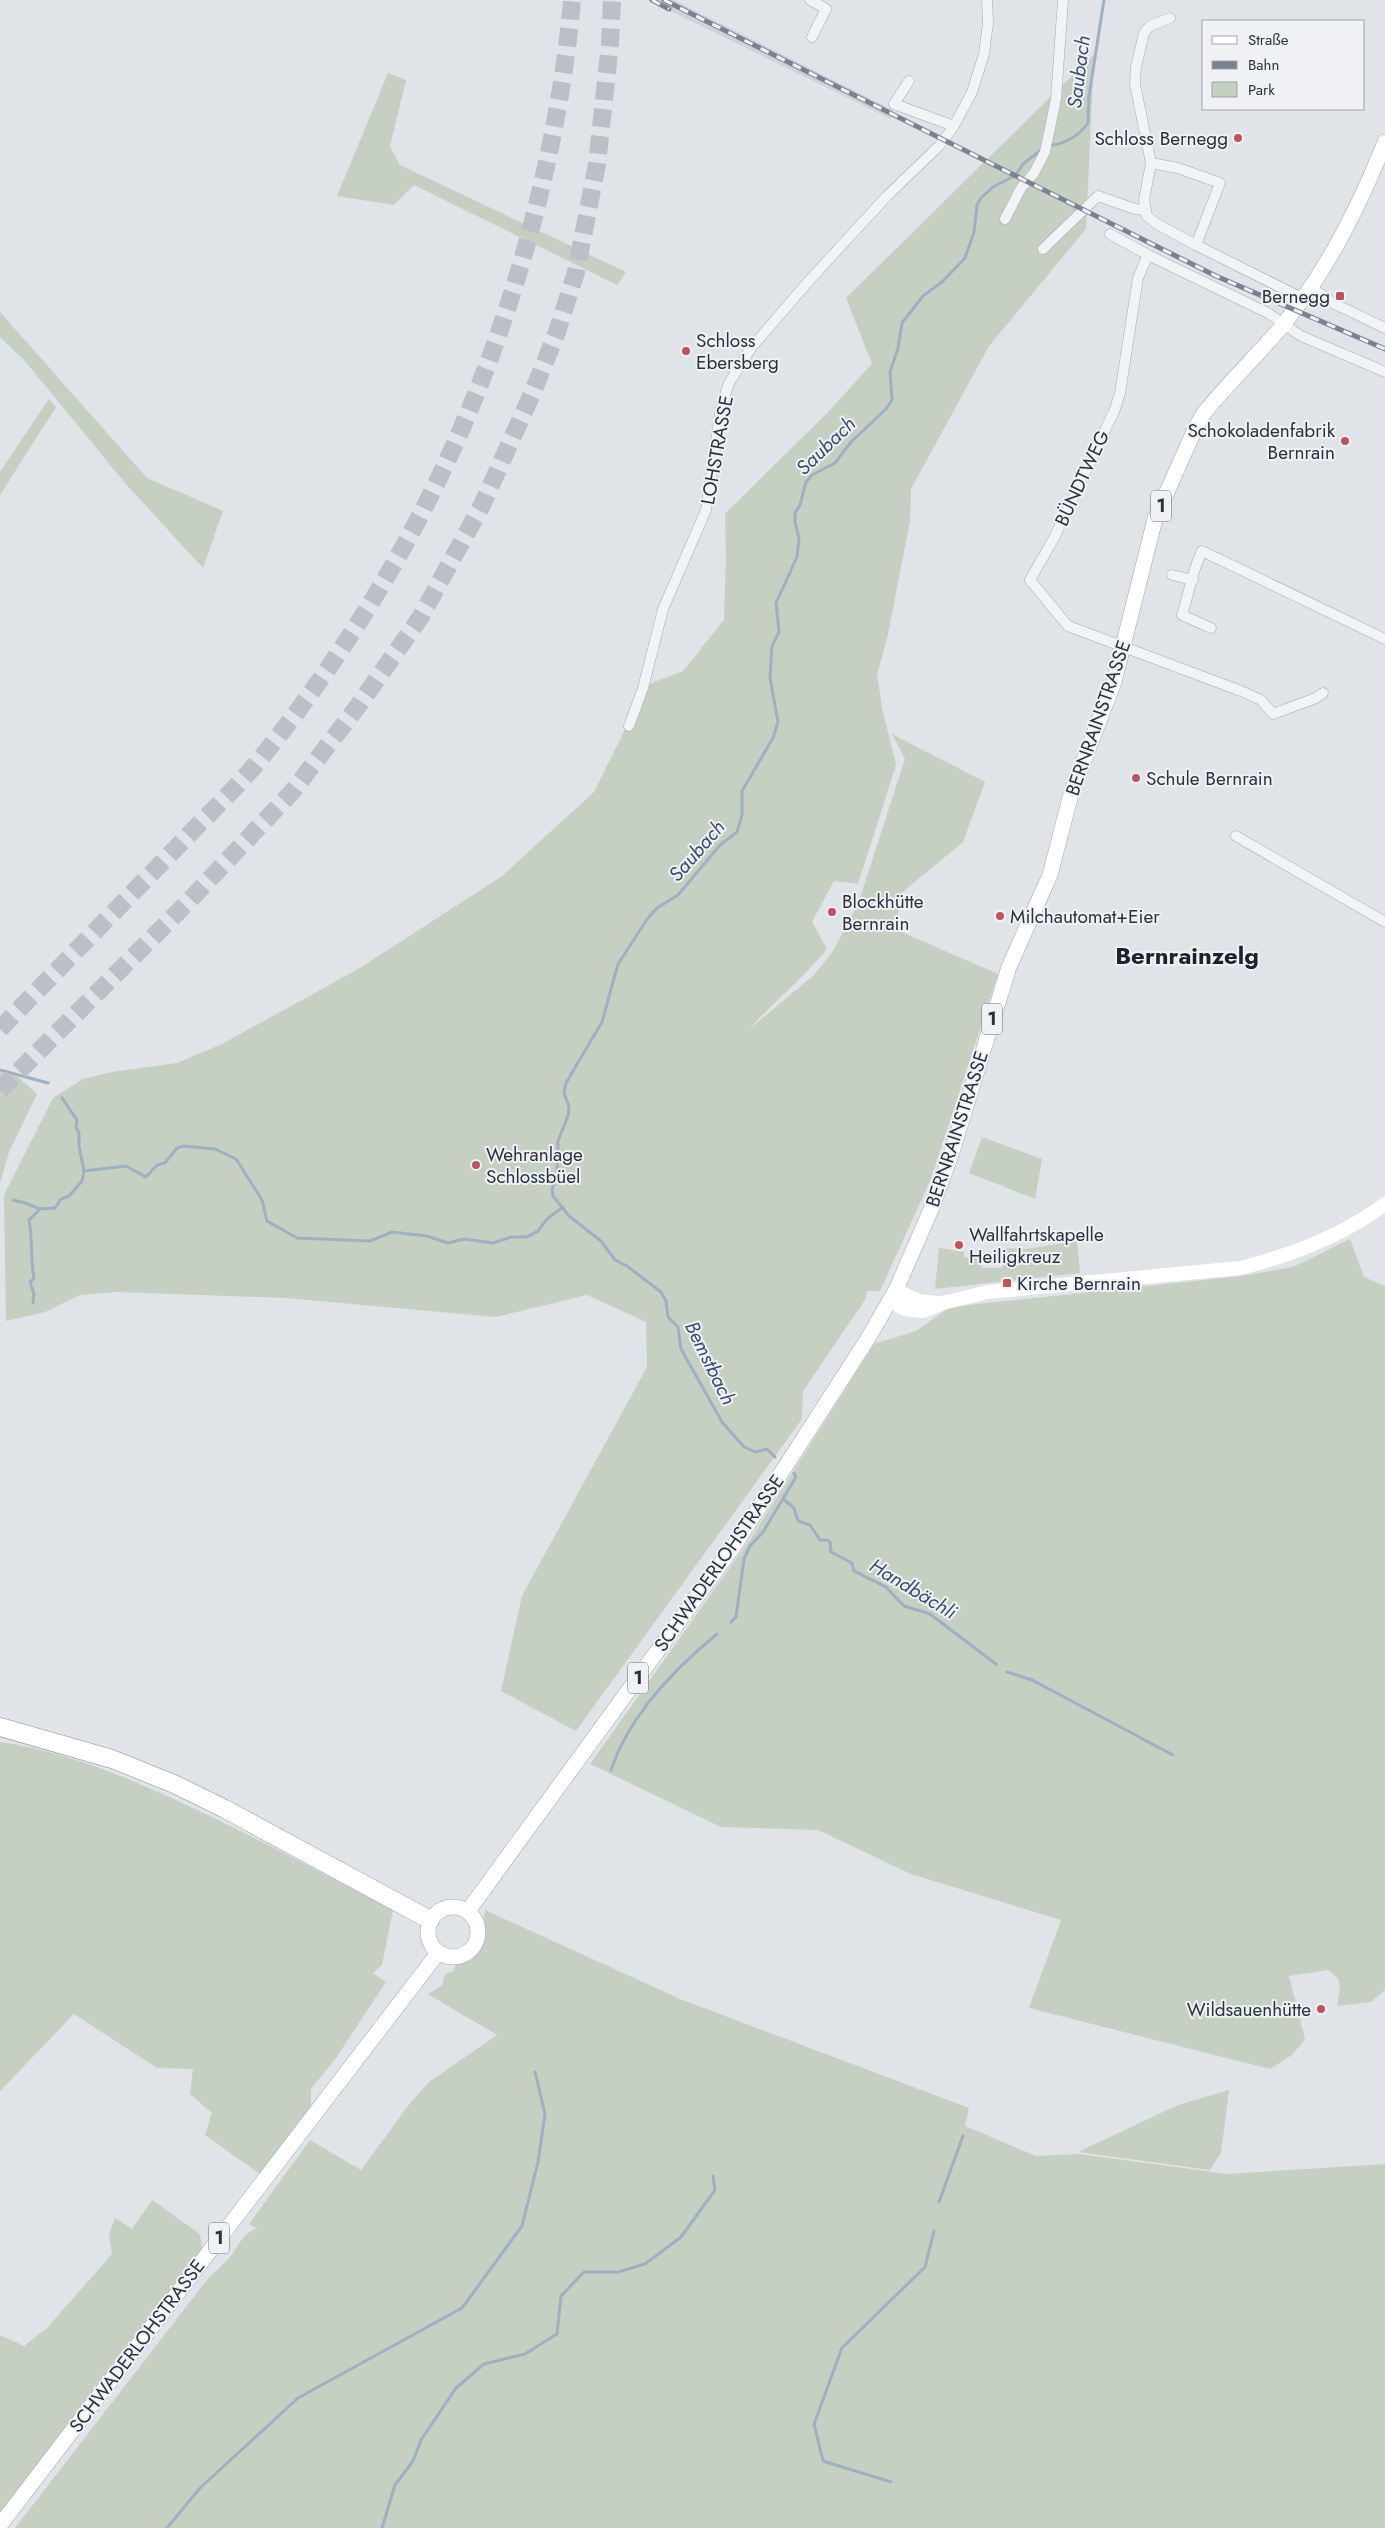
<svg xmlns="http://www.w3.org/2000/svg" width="1385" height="2528" font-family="Jost,sans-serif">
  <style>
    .built { fill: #ced2d9 }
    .green { fill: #c5d0c2 }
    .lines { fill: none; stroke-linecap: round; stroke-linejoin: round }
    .stream { stroke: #9fb0c3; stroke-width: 3 }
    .highway-tunnel { stroke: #bcbfc5; stroke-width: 18; stroke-dasharray: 18 9; stroke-linecap: butt }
    .street-casing { stroke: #a6aab1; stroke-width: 11 }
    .primary-casing { stroke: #a1a7b1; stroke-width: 16 }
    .highway-casing { stroke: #89909c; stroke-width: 19 }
    .street { stroke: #f2f3f6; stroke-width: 10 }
    .secondary { stroke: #fff; stroke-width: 14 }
    .primary { stroke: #fff; stroke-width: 15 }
    .highway { stroke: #fff; stroke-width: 18 }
    .rail-casing { stroke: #7b828f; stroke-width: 5 }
    .rail { stroke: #eff1f5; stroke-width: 3; stroke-dasharray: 9; stroke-linecap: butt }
    .poi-dot { fill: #be5360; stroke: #eff1f5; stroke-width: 2 }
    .labels { text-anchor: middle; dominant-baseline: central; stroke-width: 4; stroke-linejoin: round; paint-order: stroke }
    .shield { fill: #eff1f5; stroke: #666b74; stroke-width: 1 }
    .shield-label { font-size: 18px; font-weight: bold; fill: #2b313d }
    .poi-label { font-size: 19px; fill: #2b313d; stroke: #eff1f5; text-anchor: start }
    .street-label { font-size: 19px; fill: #2b313d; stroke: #eff1f5 }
    .water-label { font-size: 20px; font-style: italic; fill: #3a4e6c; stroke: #eff1f5 }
    .district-label { font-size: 24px; font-weight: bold; fill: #1d222e; stroke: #eff1f5 }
  </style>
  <rect width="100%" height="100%" fill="#e0e3e7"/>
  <polygon class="built" points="648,0 674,0 893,110 891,119"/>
  <g class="green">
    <path d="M1094,54L1086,229L989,346L911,489L910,521L887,639L877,674L882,708L896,765L858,884L834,881L812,922L827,949C803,978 774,1002 748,1030L813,976L833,951L858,904L905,759L892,734L985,782L963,842L900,894L897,930L998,974L931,1179L880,1291H867L865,1300L803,1391L802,1419L576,1731L501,1691L522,1596L647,1367L646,1322L587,1295L496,1317L286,1298L117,1292L80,1295L45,1312L6,1321L4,1195L53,1098L83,1079L112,1072L177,1063L222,1044L360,968L502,876L594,792L647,685L683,671L724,620L726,555L725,514L827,413L872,364L846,298Z"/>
    <polygon points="388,73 406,80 390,146 400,165 626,272 617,285 414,185 394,205 337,196"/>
    <polygon points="0,312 147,478 223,511 203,568 125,483 25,361 0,337"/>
    <polygon points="49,399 56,407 0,495 0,472"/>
    <polygon points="0,1072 17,1076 37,1094 9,1152 0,1183"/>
    <polygon points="982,1137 1042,1159 1035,1199 969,1173"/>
    <polygon points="1350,1239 1364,1277 1385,1286 1385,1990 1371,2002 1337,2006 1340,1988 1338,1978 1328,1970 1289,1976 1305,2039 1292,2055 1270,2069 1029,2008 1061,1920 911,1874 818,1830 721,1827 590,1764 751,1538 874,1344 916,1331 950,1307 1241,1276 1293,1267"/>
    <polygon points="1077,1241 1080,1273 935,1289 939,1248 964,1252 964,1257 981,1258 982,1268 1002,1268 1004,1248 1026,1249"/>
    <path d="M0,1742C63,1751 122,1775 180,1802C252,1835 322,1873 393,1910L382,1965L373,1973L386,1982L336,2058L311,2089V2107L260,2174L205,2135L212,2113L190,2094L193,2069L157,2068L74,2014L0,2091Z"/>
    <path d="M485,1910L680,1999L969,2108L965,2126L1036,2156L1080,2154L1227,2174L1385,2164V2528H15L206,2281C214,2273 224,2264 231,2256C238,2246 245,2230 258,2229L249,2224L310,2140L361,2170L411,2102L429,2082L497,2035L428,1994L442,1985L445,1974L454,1971L455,1964C482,1949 482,1939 485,1910Z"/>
    <polygon points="1229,2090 1221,2153 1210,2170 1078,2152 1178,2105"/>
    <polygon points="152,2200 200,2234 202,2249 0,2513 0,2335 24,2346 47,2328 112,2254 109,2235 115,2218 132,2229"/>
  </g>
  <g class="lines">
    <g class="stream">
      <path d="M1048,146C1064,144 1078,137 1088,123L1089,96L1104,0"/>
      <polyline points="0,1070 48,1083"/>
      <polyline points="62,1098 77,1120 76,1127 79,1133 79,1146 84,1171 126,1166 146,1177 157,1165 165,1163 177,1148 184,1146 215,1149 236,1159 262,1200 267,1221 297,1238 370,1241 392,1232 427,1236 448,1243 464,1239 493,1243 511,1237 527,1237 538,1231 547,1219 563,1207"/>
      <polyline points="13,1200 25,1203 40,1209"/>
      <path d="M33,1303L34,1294L30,1282L34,1278C30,1258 33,1240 29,1220L40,1209L55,1208L61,1199L69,1196L76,1188L82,1181L84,1171"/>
      <polyline points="775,1457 767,1449 755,1452 744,1447 722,1422 681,1349 678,1327 668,1317 666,1301 661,1292 627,1266 615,1260 601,1241 569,1216 553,1196 552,1189 557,1176 558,1141 568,1116 569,1107 564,1093 566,1083 602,1022 618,964 648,918 657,908 678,895 720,845 737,832 742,815 742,791 773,738 778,722 770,678 772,646 779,632 776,603 797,557 799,538 795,522 795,513 800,505 806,482 812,475 835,463 851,442 886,409 892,400 890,372 898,348 902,323 923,296 942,282 965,258 974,232 977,205 981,198 993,187 1016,175 1023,164 1042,149"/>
      <polyline points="783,1499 794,1508 798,1521 810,1525 820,1540 827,1540 830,1542 831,1552 852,1563 854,1571 886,1587 904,1606 930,1614 996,1664"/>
      <polyline points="731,1622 736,1617 744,1559 750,1546 763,1532 796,1477 794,1473"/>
      <polyline points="1007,1672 1032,1680 1173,1755"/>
      <path d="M611,1770C629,1716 673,1670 717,1634"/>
      <polyline points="939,2202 963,2136"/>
      <polyline points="891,2482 823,2461 814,2424 842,2348 925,2267 934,2231"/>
      <polyline points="167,2528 200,2488 298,2398 462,2308 522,2226 538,2162 545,2114 535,2072"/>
      <polyline points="382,2528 395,2485 413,2461 421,2440 456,2388 484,2364 525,2354 557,2334 561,2296 584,2272 618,2272 645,2264 681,2237 715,2190 713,2176"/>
    </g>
    <g class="highway-tunnel">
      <path d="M0,1029C59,968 119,907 178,846C205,817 236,789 261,758C393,595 485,412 536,209C553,141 566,71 572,0"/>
      <polyline points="0,1090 187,903 292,792 358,706 420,618 482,505 532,394 557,332 576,272 597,164 610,44 612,0"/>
    </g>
    <defs>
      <g id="street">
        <polyline points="810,0 826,9 812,37"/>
        <polyline points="1170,18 1150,26 1144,33 1136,67 1135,84 1151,163 1144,200 1147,216 1157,224 1196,245 1302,298"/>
        <polyline points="909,81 894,104 954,126"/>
        <polyline points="1151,163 1178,168 1220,183 1196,245"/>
        <polyline points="1005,219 1021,188 1034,173 1045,152 1056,99 1063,0"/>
        <polyline points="1110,234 1148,255"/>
        <polyline points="1043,249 1098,196 1135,209 1145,210"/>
        <polyline points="1310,287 1335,304 1385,328"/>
        <polyline points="1172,575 1193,580"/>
        <path d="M1211,628L1182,615C1189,593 1192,571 1202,551L1385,639"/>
        <polyline points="1323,693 1316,698 1273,714 1261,700 1241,691 1068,626 1030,580 1054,538 1115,409 1120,393 1138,278 1148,255 1268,313 1301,336 1385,372"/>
        <polyline points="629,726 643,688 663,609 706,510 721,408 729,383 751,348 807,283 887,196 939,146 954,126 972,92 984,54 988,23 987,0"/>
        <polyline points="1236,836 1385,922"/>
      </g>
      <g id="primary">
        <circle cx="453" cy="1932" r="25"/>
        <path d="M468,1911L736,1543L867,1340L896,1290L932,1207L951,1155L1009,967L1050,875L1071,794L1114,682L1155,519L1195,429L1204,413C1229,382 1258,355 1283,325C1328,269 1358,209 1385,142"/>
        <polyline points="0,2525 438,1953"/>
      </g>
      <polyline id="highway" points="0,1727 112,1759 174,1784 225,1809 430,1920"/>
    </defs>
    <use href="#street" class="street-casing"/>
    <use href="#primary" class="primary-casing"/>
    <use href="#highway" class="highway-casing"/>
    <use href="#street" class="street"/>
    <g class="secondary">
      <polyline points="896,1290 918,1301 937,1303"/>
      <path d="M890,1301L905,1309L923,1311L943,1303L988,1292L1240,1268C1292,1255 1342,1236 1385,1204"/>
    </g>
    <use href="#primary" class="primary"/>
    <use href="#highway" class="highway"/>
    <defs>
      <g id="rail">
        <polyline points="652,0 669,9"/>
        <polyline points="664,0 1216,276 1385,349"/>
      </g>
    </defs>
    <use href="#rail" class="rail-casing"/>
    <use href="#rail" class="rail"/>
  </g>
  <g class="poi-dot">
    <circle cx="1238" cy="138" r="5"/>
    <rect x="1335" y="291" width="10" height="10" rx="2.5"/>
    <circle cx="686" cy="351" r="5"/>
    <circle cx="1345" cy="441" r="5"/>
    <circle cx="1136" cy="778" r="5"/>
    <circle cx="832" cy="912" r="5"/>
    <circle cx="1000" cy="916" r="5"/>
    <circle cx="476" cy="1165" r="5"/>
    <circle cx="959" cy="1245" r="5"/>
    <rect x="1002" y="1278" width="10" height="10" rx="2.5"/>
    <circle cx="1321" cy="2009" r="5"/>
  </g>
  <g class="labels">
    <g class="shield">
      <rect x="1151" y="490.5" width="20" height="31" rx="4"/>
      <rect x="982" y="1003.5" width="20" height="31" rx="4"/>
      <rect x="628" y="1662.5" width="20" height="31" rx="4"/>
      <rect x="209" y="2222.5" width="20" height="31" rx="4"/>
    </g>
    <g class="shield-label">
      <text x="1161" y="506">1</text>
      <text x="992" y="1019">1</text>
      <text x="638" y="1678">1</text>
      <text x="219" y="2238">1</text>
    </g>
    <g class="poi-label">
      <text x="1228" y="138" text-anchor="end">Schloss Bernegg</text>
      <text x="1330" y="296" text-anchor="end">Bernegg</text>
      <text x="696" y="340">Schloss<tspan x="696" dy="22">Ebersberg</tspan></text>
      <text x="1335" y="430" text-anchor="end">Schokoladenfabrik<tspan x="1335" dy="22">Bernrain</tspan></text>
      <text x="1146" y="778">Schule Bernrain</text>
      <text x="842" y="901">Blockhütte<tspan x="842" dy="22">Bernrain</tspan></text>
      <text x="1010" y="916">Milchautomat+Eier</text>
      <text x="486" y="1154">Wehranlage<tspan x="486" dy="22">Schlossbüel</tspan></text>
      <text x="969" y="1234">Wallfahrtskapelle<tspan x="969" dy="22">Heiligkreuz</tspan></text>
      <text x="1017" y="1283">Kirche Bernrain</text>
      <text x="1311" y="2009" text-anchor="end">Wildsauenhütte</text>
    </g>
    <g class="street-label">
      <text transform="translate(717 450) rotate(-80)">LOHSTRASSE</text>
      <text transform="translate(1082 478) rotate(-65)">BÜNDTWEG</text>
      <text transform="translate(1098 718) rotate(-71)">BERNRAINSTRASSE</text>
      <text transform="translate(957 1129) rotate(-72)">BERNRAINSTRASSE</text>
      <text transform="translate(719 1563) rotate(-55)">SCHWADERLOHSTRASSE</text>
      <text transform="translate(137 2346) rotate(-53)">SCHWADERLOHSTRASSE</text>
    </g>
    <g class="water-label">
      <text transform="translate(1079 72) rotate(-83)">Saubach</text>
      <text transform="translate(826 446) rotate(-44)">Saubach</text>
      <text transform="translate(697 851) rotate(-49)">Saubach</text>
      <text transform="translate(710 1363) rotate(64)">Bemstbach</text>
      <text transform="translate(913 1589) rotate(31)">Handbächli</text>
    </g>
    <g class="district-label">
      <text x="1187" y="955">Bernrainzelg</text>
    </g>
  </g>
  <rect x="1202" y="20" width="162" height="90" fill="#eff1f5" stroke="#a1a4ab"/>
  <rect x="1212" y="36" width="25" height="8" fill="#ffffff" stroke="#a1a4ab"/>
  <text x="1248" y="45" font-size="15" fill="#2b313d">Straße</text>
  <rect x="1212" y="61" width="25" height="8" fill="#7b828f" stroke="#a1a4ab"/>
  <text x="1248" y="70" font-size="15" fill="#2b313d">Bahn</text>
  <rect x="1212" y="82" width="25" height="15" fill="#c5d0c2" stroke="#a1a4ab"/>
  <text x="1248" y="95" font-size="15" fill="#2b313d">Park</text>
</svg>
